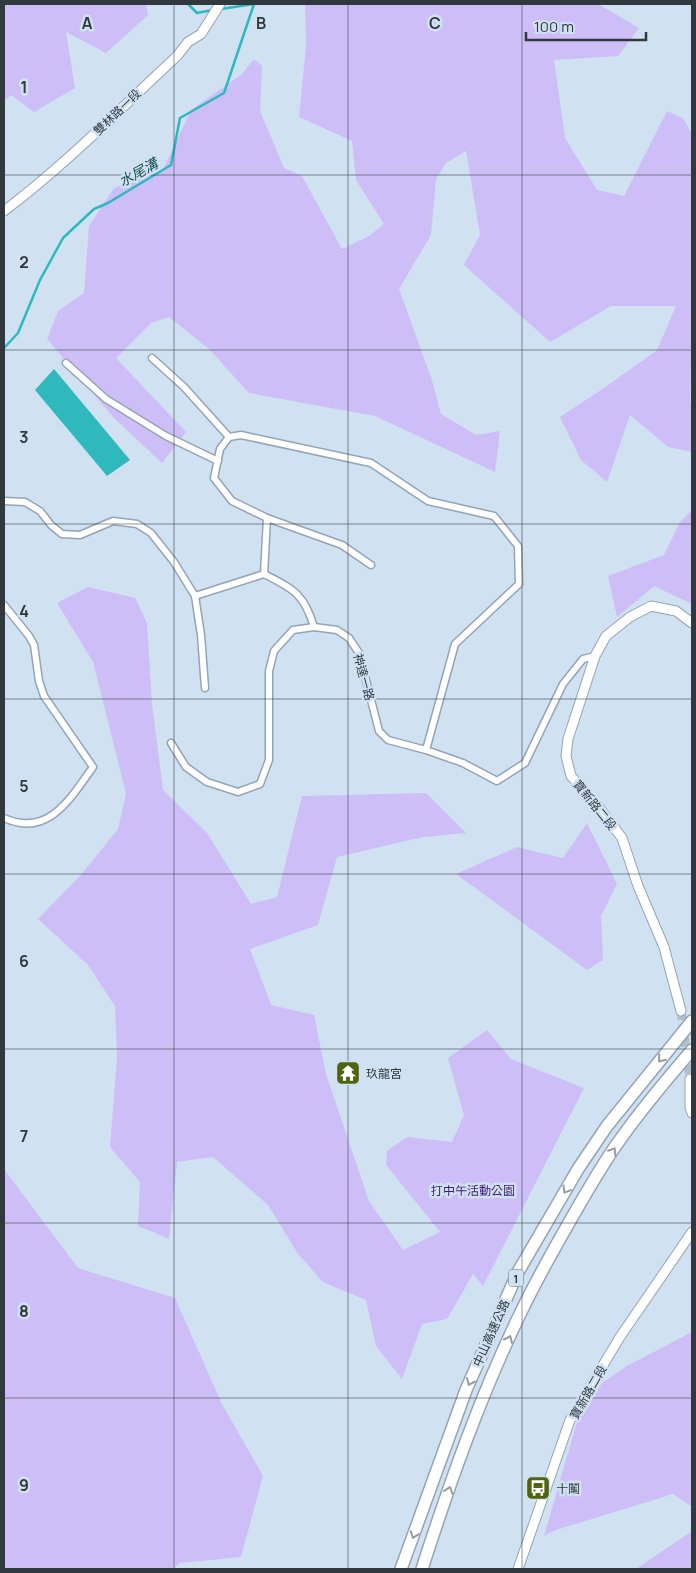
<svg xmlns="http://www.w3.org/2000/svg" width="696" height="1573" font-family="Manrope,'Noto Sans TC',sans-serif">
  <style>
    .green { fill: #cebef7 }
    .water { fill: #2fb9bd }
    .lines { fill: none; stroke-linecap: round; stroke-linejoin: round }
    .stream { stroke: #2fb9bd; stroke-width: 2.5 }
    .secondary-tunnel { stroke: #b0bfce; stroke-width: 9; stroke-dasharray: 9 4.5; stroke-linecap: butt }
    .street-casing { stroke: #94a4b4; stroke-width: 9 }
    .secondary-casing { stroke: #94a4b4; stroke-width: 11 }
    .highway-casing { stroke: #94a4b4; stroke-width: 14 }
    .street { stroke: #fff; stroke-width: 6 }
    .secondary { stroke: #fff; stroke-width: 9 }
    .highway { stroke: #fff; stroke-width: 11 }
    .oneway { stroke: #989c9e }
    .grid { fill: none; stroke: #31383e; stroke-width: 1; stroke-opacity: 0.55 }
    .labels { text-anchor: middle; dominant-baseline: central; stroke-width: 5; stroke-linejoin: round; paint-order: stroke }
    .shield { fill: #d0e1f2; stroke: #616b74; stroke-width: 1 }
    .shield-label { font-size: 11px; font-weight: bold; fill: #31383e }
    .street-label { font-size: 12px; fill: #31383e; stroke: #d0e1f2 }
    .poi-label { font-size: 12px; fill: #31383e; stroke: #d0e1f2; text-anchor: start }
    .park-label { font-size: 12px; fill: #411c75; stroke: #d0e1f2 }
    .water-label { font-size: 14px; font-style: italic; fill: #174f51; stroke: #d0e1f2 }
    .grid-label { font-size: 16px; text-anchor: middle; font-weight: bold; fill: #31383e; stroke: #d0e1f2; stroke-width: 5; stroke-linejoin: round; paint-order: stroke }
  </style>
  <rect width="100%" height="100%" fill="#d0e1f2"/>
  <g class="green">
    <polygon points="4,4 146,4 148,15 106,53 66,32 75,88 34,112 11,95 4,101"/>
    <polygon points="305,4 598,4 639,28 618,56 554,60 565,138 597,190 624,196 667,111 683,118 692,134 692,355 691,362 690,402 692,403 692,452 668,447 630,415 607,482 581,460 560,417 607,386 657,350 676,306 611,306 550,342 464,265 480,235 466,151 446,163 436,179 431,235 399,289 432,380 441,414 476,435 500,431 495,472 375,416 249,393 209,349 169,317 151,323 116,358 186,432 162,463 113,417 47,339 58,311 84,293 89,226 114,188 163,170 191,110 242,74 254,59 262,66 260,111 284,168 302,176 342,249 369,236 384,224 356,180 352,141 299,117 306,46"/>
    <polygon points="692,510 692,604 654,586 617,617 608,576 664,555 680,522"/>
    <polygon points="88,587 135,598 147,623 152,704 163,790 207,833 251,904 277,897 302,796 426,793 466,833 423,837 337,857 318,925 250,949 271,1005 314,1015 326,1074 369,1201 403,1250 440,1232 386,1165 387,1151 407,1137 452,1142 464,1115 448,1058 487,1030 511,1059 584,1088 483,1286 473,1274 447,1319 422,1324 402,1379 376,1346 366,1300 323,1282 298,1254 268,1205 213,1157 177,1162 169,1239 138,1226 140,1182 110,1147 117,1057 115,1006 88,965 38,919 80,876 118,829 126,794 93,662 57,603"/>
    <polygon points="587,823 617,884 601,916 603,960 587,970 456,874 517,847 563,858"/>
    <polygon points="4,1169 78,1268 175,1298 222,1404 263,1476 241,1557 180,1563 173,1569 4,1569"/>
    <polygon points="692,1332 692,1569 636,1569 692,1531 691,1506 673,1494 556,1530 544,1536 577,1422 602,1383 627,1366"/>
  </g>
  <polygon class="water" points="54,369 130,460 107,476 35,390"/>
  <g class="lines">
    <g class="stream">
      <polyline points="188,4 197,13 213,10"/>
      <polyline points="221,9 254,4"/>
      <polyline points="4,348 18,333 40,280 63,238 94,209 108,203 171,165 180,118 224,93 254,4"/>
    </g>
    <polyline class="secondary-tunnel" points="681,1011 690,1079"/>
    <defs>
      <g id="street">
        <polyline points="152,358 184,387 229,437"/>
        <polyline points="66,363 106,399 166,436 218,461"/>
        <path d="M4,501L25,502L40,511L51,525L62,534L80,535L113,521L137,524L151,533L174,562L195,596L264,574C293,589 304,593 314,627L337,630L349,638L359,653L379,731L388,740L426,750L463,763L497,781L525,763L563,684L583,659L595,656"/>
        <polyline points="267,518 342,545 371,565"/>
        <polyline points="264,574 267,518 232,501 214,478 220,449 229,437 241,435 371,463 428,501 494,516 518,546 519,584 455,644 426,750"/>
        <polyline points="195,596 201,635 205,688"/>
        <path d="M4,605L29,636L34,645L39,681L44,696L93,767C70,799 48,838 4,818"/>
        <polyline points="171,743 186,767 207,782 238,792 260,784 269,760 269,671 274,651 293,630 314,627"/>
      </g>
      <g id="secondary">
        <path d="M4,211C66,164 120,109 177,56L188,42L201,34L220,4"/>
        <polyline points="681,1011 664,947 638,886 622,838 598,806 571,776 566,756 568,739 595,656 606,636 630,617 651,606 676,611 692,623"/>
        <polyline points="690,1079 690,1107 692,1113"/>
        <polyline points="518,1569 570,1420 620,1337 692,1232"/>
      </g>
      <g id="highway">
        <polyline points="401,1569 466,1390 518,1272 578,1169 607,1126 692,1021"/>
        <path d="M422,1569C450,1482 481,1394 521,1312C535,1283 550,1256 566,1228C582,1200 598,1171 617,1144C640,1111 666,1080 692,1050"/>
      </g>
    </defs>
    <use href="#street" class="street-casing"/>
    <use href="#secondary" class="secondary-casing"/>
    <use href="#highway" class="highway-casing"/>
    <use href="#street" class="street"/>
    <use href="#secondary" class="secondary"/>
    <use href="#highway" class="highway"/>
  </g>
  <defs><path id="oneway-chevron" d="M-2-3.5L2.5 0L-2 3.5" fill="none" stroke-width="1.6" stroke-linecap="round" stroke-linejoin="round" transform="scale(1.25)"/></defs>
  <g class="oneway">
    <use href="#oneway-chevron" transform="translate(661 1059) rotate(129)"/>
    <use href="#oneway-chevron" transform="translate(613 1151) rotate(-57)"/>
    <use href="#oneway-chevron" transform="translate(566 1190) rotate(121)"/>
    <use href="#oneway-chevron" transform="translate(509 1339) rotate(-66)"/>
    <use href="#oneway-chevron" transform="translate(470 1382) rotate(114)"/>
    <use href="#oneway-chevron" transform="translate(449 1490) rotate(-71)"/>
    <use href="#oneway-chevron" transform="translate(414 1535) rotate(110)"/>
  </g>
  <path class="grid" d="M174,4V1569M348,4V1569M522,4V1569M4,175H692M4,350H692M4,524H692M4,699H692M4,874H692M4,1049H692M4,1223H692M4,1398H692"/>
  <defs>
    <symbol id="temple-square" viewBox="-11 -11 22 22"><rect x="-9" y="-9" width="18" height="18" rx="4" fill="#4f640f" stroke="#d0e1f2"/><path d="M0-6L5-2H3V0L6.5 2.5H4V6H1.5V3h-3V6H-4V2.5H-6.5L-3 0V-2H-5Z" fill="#fff"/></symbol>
    <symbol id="bus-square" viewBox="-11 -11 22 22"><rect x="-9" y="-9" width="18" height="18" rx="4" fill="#4f640f" stroke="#d0e1f2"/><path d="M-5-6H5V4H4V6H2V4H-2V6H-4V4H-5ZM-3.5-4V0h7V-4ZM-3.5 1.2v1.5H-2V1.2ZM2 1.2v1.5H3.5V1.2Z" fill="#fff"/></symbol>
  </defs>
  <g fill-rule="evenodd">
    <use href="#temple-square" x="334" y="1059" width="28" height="28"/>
    <use href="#bus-square" x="524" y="1474" width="28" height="28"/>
  </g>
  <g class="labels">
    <rect class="shield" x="508.5" y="1269.5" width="15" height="17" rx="4"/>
    <g class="shield-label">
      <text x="516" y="1278">1</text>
    </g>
    <g class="street-label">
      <text transform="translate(117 112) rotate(-44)">雙林路一段</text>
      <text transform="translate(364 677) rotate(75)">神達一路</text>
      <text transform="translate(595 805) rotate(51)">寶新路二段</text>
      <text transform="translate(491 1333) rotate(-66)">中山高速公路</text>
      <text transform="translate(588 1392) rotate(-60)">寶新路二段</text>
    </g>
    <g class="poi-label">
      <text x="366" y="1073">玖龍宮</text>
      <text x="556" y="1488">十鬮</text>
    </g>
    <g class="park-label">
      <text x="473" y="1190">打中午活動公園</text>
    </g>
    <g class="water-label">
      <text transform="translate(138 172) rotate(-29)">水尾溝</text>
    </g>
  </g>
  <g class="grid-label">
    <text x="87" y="29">A</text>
    <text x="261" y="29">B</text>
    <text x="435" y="29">C</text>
    <text x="24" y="93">1</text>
    <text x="24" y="268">2</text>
    <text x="24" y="443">3</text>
    <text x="24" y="617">4</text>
    <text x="24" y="792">5</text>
    <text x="24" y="967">6</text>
    <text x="24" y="1142">7</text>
    <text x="24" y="1317">8</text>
    <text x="24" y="1491">9</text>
  </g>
  <rect width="696" height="1573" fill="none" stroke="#31383e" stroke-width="10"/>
  <path d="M526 32v8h120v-8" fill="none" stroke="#31383e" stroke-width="2.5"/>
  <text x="534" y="32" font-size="15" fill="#31383e" stroke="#d0e1f2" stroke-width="4" paint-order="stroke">100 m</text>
</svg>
